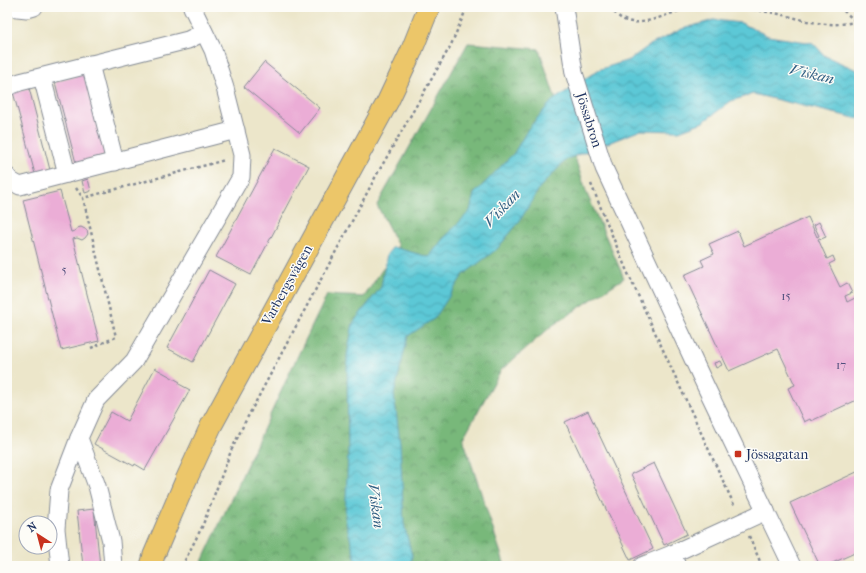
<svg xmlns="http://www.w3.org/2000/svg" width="866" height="573" font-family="'IM FELL French Canon',serif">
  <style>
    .forest { fill: url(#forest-crowns); stroke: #4a746c }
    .water { fill: url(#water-waves); stroke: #3c7c9a }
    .building { fill: #ebadd6 }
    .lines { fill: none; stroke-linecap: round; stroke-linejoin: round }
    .minor-casing { stroke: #848a94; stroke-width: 19 }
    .major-casing { stroke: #848a94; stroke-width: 23 }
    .path { stroke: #848a94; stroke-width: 2.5; stroke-dasharray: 3 3; stroke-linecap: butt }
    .minor { stroke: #fff; stroke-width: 17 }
    .major { stroke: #ecc669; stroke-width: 21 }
    .poi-dot { fill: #c8321e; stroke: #fdfcf7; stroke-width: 1.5 }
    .labels { text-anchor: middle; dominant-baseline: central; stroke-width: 3; stroke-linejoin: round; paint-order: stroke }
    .number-label { font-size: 12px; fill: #4f4e7c }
    .street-label { font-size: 14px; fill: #1b2f5e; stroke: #fdfcf7 }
    .poi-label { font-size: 14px; fill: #1b2f5e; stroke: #fdfcf7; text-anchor: start }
    .water-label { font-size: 15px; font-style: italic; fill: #2e5d82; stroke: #fdfcf7 }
  </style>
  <defs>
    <pattern id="forest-crowns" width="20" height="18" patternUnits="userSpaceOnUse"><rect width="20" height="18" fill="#78b87a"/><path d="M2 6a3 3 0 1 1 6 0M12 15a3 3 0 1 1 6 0" fill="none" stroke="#629667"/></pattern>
    <pattern id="water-waves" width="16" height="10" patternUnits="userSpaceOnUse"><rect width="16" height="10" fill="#5cc8d6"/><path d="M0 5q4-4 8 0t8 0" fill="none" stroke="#4ba3b1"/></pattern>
  </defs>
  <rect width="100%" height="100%" fill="#fdfcf7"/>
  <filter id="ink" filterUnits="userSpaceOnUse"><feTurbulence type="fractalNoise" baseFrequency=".025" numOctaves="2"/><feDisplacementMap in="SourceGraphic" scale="8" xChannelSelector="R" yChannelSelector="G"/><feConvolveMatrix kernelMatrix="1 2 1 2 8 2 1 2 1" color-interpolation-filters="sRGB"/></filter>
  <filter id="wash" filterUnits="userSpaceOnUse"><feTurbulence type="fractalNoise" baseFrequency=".012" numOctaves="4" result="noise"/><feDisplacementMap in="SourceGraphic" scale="16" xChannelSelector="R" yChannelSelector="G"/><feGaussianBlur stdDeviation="0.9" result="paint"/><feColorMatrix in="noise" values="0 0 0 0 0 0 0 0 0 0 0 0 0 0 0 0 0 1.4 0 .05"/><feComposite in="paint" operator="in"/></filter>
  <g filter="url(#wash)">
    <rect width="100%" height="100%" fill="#ece6ca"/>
    <polygon class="forest" points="468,43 539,49 587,194 624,278 553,325 501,370 463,438 505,566 200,566 290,372 327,295 364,297 398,246 377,205"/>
    <polygon class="water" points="714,20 741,23 768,36 813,43 825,56 859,71 859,119 753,94 731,101 703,122 679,131 641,130 567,159 540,187 519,222 497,249 463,275 435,318 408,336 394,394 400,443 404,524 412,556 410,566 357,566 345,518 348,456 347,356 353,323 381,287 387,254 393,247 429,257 442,240 470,211 474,194 514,153 528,129 552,101 598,70 629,60 650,45 682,29"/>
    <g id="blocks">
      <g class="building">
        <polygon points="264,62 320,108 300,133 244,87"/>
        <polygon points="84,74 105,155 76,163 55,82"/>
        <polygon points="29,88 50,170 35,174 13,92"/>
        <polygon points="275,148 309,166 251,275 216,257"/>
        <polygon points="88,179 91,191 85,193 82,181"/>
        <polygon points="60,191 71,232 75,231 77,228 81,227 87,230 88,234 85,238 82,240 77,238 73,239 99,341 61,350 23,200"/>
        <polygon points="808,217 817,237 819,236 814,225 819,222 826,237 821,239 820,238 818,239 827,259 833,256 835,261 829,264 840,287 847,283 852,293 845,296 847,302 859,296 859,399 811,421 810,419 804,422 788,388 795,385 778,349 729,371 684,275 704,266 701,260 714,254 709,244 738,231 744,246"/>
        <polygon points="209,270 235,284 193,362 167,348"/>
        <polygon points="720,361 722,365 716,368 714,363"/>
        <polygon points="155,368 180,382 179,384 190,390 145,470 135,464 134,466 94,444 111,412 127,421"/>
        <polygon points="588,411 653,549 630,560 565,422"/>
        <polygon points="654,463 687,534 664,545 631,474"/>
        <polygon points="859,471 859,551 826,566 820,566 790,503"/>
        <polygon points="94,509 100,566 83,566 77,511"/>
      </g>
    </g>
  </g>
  <g filter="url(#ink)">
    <use href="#blocks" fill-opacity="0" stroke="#848a94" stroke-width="1"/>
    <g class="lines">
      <defs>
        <g id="minor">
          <polyline points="8,7 27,9 34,7"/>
          <polyline points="564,7 574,73 604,168 706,387 792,566"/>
          <polyline points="90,64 115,162"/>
          <polyline points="42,77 67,174"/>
          <polyline points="7,87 20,82 188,40 204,32"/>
          <polyline points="7,176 11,181 20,186 236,130"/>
          <polyline points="672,554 766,511"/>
          <polyline points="60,566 56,529 59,490 79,438"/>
          <polyline points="113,566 111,541 97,486 79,438 96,400 134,361 241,177 242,155 225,88 213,50 192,7"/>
          <polyline points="642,566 672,554 677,566"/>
        </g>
        <polyline id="major" points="151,566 154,555 186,480 211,426 388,101 411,52 429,7"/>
      </defs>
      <use href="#minor" class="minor-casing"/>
      <use href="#major" class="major-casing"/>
      <g class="path">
        <path d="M611,7C612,10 614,12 616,14C635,34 666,12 688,9C717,5 749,8 779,14C795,17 812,24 829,24C838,25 848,23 856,22"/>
        <polyline points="839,7 859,24"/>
        <polyline points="591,184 626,269 735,507"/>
        <polyline points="76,188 83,198"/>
        <polyline points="91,348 116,337 83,198 225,160"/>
        <polyline points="749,536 762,566"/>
        <polyline points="182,566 202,527 231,451 244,424 376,176 451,45 467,7"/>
      </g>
      <use href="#minor" class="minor"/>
      <use href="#major" class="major"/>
    </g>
  </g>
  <rect class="poi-dot" x="734" y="450" width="8" height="8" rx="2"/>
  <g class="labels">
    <g class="number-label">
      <text x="64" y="270">5</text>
      <text x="786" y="296">15</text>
      <text x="841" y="365">17</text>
    </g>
    <g class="street-label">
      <text transform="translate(589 120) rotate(72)">Jössabron</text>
      <text transform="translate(287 285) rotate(-61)">Varbergsvägen</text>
    </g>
    <g class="poi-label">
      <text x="746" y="454">Jössagatan</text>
    </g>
    <g class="water-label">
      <text transform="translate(812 74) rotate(13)">Viskan</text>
      <text transform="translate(502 208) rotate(-47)">Viskan</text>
      <text transform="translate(376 506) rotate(82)">Viskan</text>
    </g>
  </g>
  <rect width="866" height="573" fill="none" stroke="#fdfcf7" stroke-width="24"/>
  <g transform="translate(38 535) rotate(324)"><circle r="19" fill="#fdfcf7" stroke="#a3aaba"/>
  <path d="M0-3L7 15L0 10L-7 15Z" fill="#c8321e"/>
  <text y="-6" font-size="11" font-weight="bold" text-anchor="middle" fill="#1b2f5e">N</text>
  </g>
</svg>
